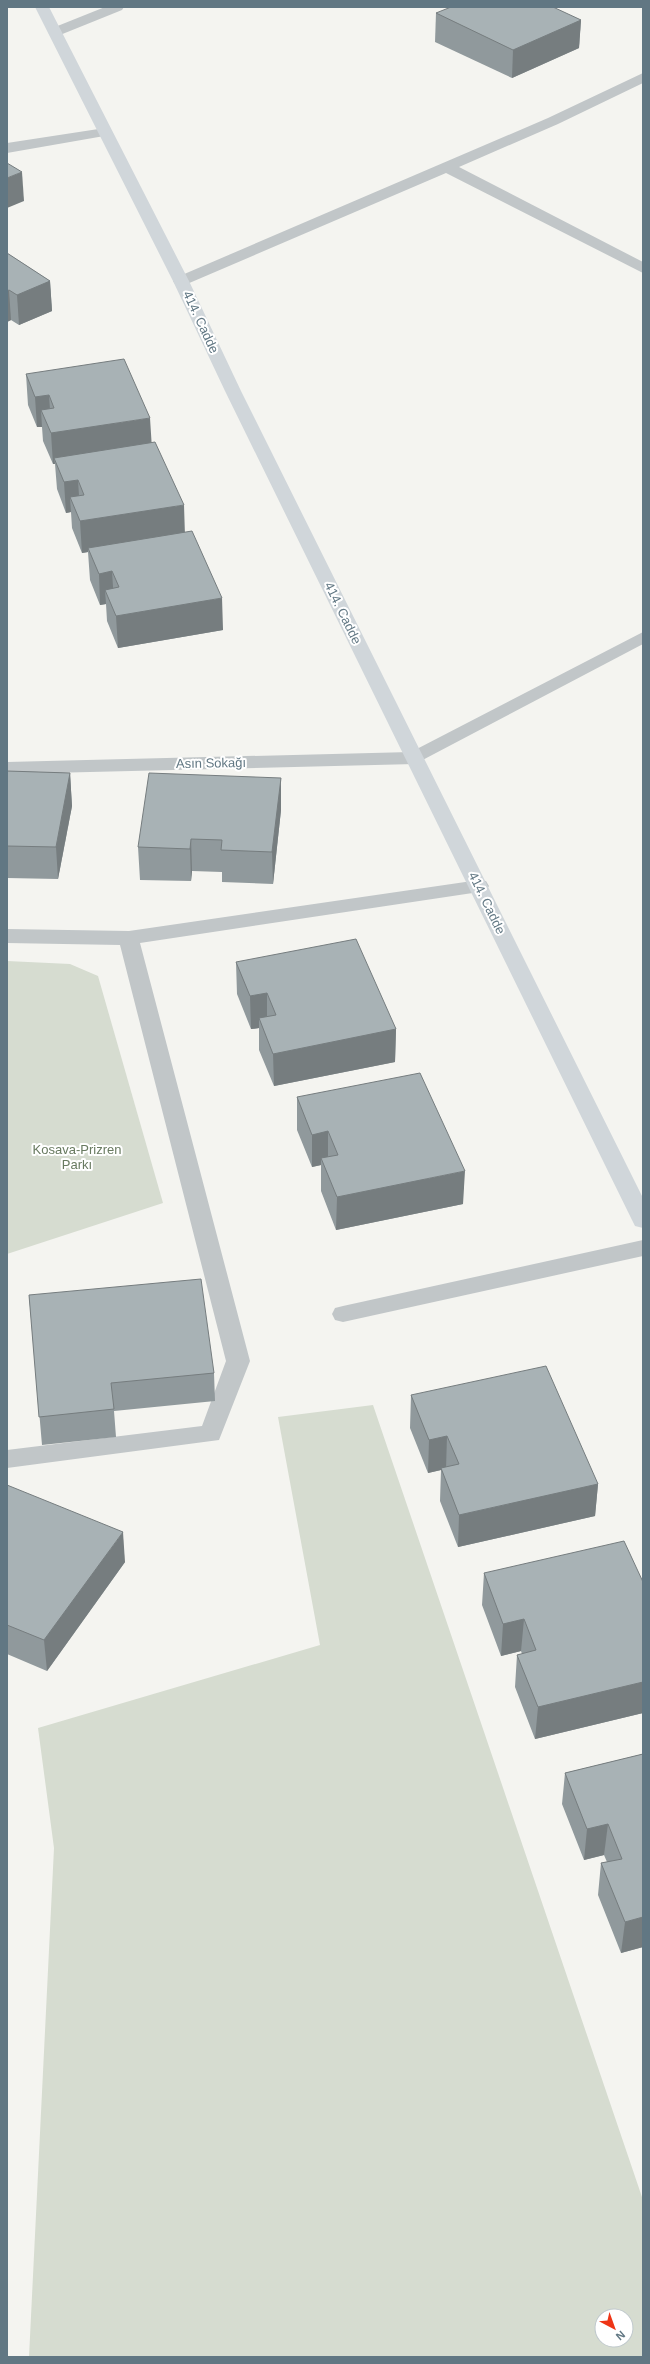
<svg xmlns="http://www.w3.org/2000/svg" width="650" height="2364" font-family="Helvetica,sans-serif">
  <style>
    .green { fill: #d6dcd0; fill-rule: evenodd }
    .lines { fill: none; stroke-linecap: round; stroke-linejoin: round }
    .lane { fill: #c1c6c8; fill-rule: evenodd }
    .street { fill: #c1c6c8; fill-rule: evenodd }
    .secondary { fill: #d0d6da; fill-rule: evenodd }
    .wall { fill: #90999c }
    .shaded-wall { fill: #767d7f }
    .building { fill: #a8b2b5; stroke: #767d7f }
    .labels { text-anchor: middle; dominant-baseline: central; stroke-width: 4; stroke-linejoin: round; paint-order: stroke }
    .street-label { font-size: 13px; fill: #617783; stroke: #fff }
    .park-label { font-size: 13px; fill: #687a60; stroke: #fff }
  </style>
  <rect width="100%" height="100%" fill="#f4f4f0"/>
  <g class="green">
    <polygon points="7,961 70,964 98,976 163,1203 7,1254"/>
    <path d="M373,1405L643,2200V2357H29L54,1848L38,1728L320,1645L278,1417ZM602,2316H626V2340H602Z"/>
  </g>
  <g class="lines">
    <polygon class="lane" points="643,1240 643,1256 343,1322 335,1320 332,1314 335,1308 343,1306"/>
    <g class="street">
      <polygon points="105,7 124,7 122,10 60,35 50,35 48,32 50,29"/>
      <polygon points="643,73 643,83 558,124 459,167 643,262 643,273 446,173 187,284 175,284 173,281 175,278 548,118"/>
      <polygon points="105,128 110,129 112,132 110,135 7,153 7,143"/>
      <polygon points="643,632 643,644 415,764 7,774 7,762 411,752"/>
      <polygon points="479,880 486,881 489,886 486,891 140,943 250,1361 219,1440 7,1468 7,1450 202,1426 226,1361 120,945 7,943 7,929 129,931"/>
    </g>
    <polygon class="secondary" points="35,7 49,7 189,281 241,391 643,1198 643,1228 635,1226 632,1220 225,391 173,281"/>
  </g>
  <g class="wall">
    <polygon points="436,13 581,20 579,48 512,78 435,42"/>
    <polygon points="7,253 50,281 52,311 19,325 11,320 7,322"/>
    <polygon points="26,374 151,443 185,533 223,630 118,648 107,621 106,604 100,605 90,580 88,552 82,553 72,528 71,512 66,513 57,489 55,464 53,464 43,441 42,427 37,427 28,405"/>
    <polygon points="7,771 70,773 72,806 58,879 7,878"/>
    <polygon points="281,778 281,810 273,884 222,882 222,872 192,871 191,881 140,880 138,847"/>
    <polygon points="236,962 396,1029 395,1062 274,1086 259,1050 259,1028 251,1029 237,994"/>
    <polygon points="297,1097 463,1204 336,1230 321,1191 321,1165 312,1167 297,1130"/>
    <polygon points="29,1295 214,1373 215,1401 114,1411 116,1437 42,1445"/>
    <polygon points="411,1395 598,1484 595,1516 458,1547 440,1501 441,1470 428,1473 410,1428"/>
    <polygon points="7,1485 125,1562 47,1671 7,1654"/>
    <polygon points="484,1573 643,1582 643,1713 535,1739 515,1687 517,1655 522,1654 521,1651 501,1656 482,1605"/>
    <polygon points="643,1754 643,1947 621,1953 598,1895 601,1863 607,1862 604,1855 584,1860 562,1804 565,1773"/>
  </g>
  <g class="shaded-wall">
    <polygon points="581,20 579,48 512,78 513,50"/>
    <polygon points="22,172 24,201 7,208 7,178"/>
    <polygon points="50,281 52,311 19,325 17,295"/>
    <polygon points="9,290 11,320 7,322 7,291"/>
    <polygon points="49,395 51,425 41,410 42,427 37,427 35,397"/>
    <polygon points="150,418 152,449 54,458 55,464 53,464 51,433"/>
    <polygon points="78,480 80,511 70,497 71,512 66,513 64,482"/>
    <polygon points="184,505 185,536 88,548 88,552 82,553 80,521"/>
    <polygon points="112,571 114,603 105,590 106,604 100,605 99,574"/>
    <polygon points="222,598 223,630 118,648 116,616"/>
    <polygon points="70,773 72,806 58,879 56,847"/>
    <polygon points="281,778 281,810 273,884 272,852"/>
    <polygon points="191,839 192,871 191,881 190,849"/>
    <polygon points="267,993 267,1026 259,1018 259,1028 251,1029 250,996"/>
    <polygon points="396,1029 395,1062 274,1086 273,1054"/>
    <polygon points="328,1131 328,1164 321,1158 321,1165 312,1167 312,1135"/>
    <polygon points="465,1171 463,1204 336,1230 337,1197"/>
    <polygon points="447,1436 446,1469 441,1468 441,1470 428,1473 429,1440"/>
    <polygon points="598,1484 595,1516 458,1547 459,1515"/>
    <polygon points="123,1532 125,1562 47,1671 44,1640"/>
    <polygon points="524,1619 521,1651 501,1656 503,1624"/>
    <polygon points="643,1682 643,1713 535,1739 538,1707"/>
    <polygon points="608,1824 604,1855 584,1860 587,1829"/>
    <polygon points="643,1917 643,1947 621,1953 625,1922"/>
  </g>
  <g class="building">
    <polygon points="451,7 553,7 581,20 513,50 436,13"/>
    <polygon points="7,163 22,172 7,178"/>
    <polygon points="7,253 50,281 17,295 9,290 7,291"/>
    <polygon points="124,359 150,418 51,433 41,410 54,408 49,395 35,397 26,374"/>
    <polygon points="155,442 184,505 80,521 70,497 84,495 78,480 64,482 54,458"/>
    <polygon points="192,531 222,598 116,616 105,590 119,587 112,571 99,574 88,548"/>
    <polygon points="7,771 70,773 56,847 7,846"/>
    <polygon points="149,773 281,778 272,852 221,850 222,840 191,839 190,849 138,847"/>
    <polygon points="356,939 396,1029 273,1054 259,1018 276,1015 267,993 250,996 236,962"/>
    <polygon points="420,1073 465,1171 337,1197 321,1158 338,1155 328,1131 312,1135 297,1097"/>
    <polygon points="201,1279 214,1373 111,1383 114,1409 39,1417 29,1295"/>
    <polygon points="546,1366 598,1484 459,1515 441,1468 459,1464 447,1436 429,1440 411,1395"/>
    <polygon points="7,1485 123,1532 44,1640 7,1625"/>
    <polygon points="624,1541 643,1582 643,1682 538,1707 517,1655 536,1650 524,1619 503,1624 484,1573"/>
    <polygon points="643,1754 643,1917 625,1922 601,1863 622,1859 608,1824 587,1829 565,1773"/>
  </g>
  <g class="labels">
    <g class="street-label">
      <text transform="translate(201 322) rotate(65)">414. Cadde</text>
      <text transform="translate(343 613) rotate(64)">414. Cadde</text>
      <text transform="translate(211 763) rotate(-1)">Asın Sokağı</text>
      <text transform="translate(487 903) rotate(64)">414. Cadde</text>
    </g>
    <g class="park-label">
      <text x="77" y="1149">Kosava-Prizren<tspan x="77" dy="15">Parkı</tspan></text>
    </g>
  </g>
  <rect width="650" height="2364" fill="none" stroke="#617783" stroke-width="16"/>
  <g transform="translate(614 2328) rotate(139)"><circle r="19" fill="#ffffff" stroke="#c0c9cd"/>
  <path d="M0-3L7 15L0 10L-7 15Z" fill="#ee3516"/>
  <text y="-6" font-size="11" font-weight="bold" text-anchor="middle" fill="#617783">N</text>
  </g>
</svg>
